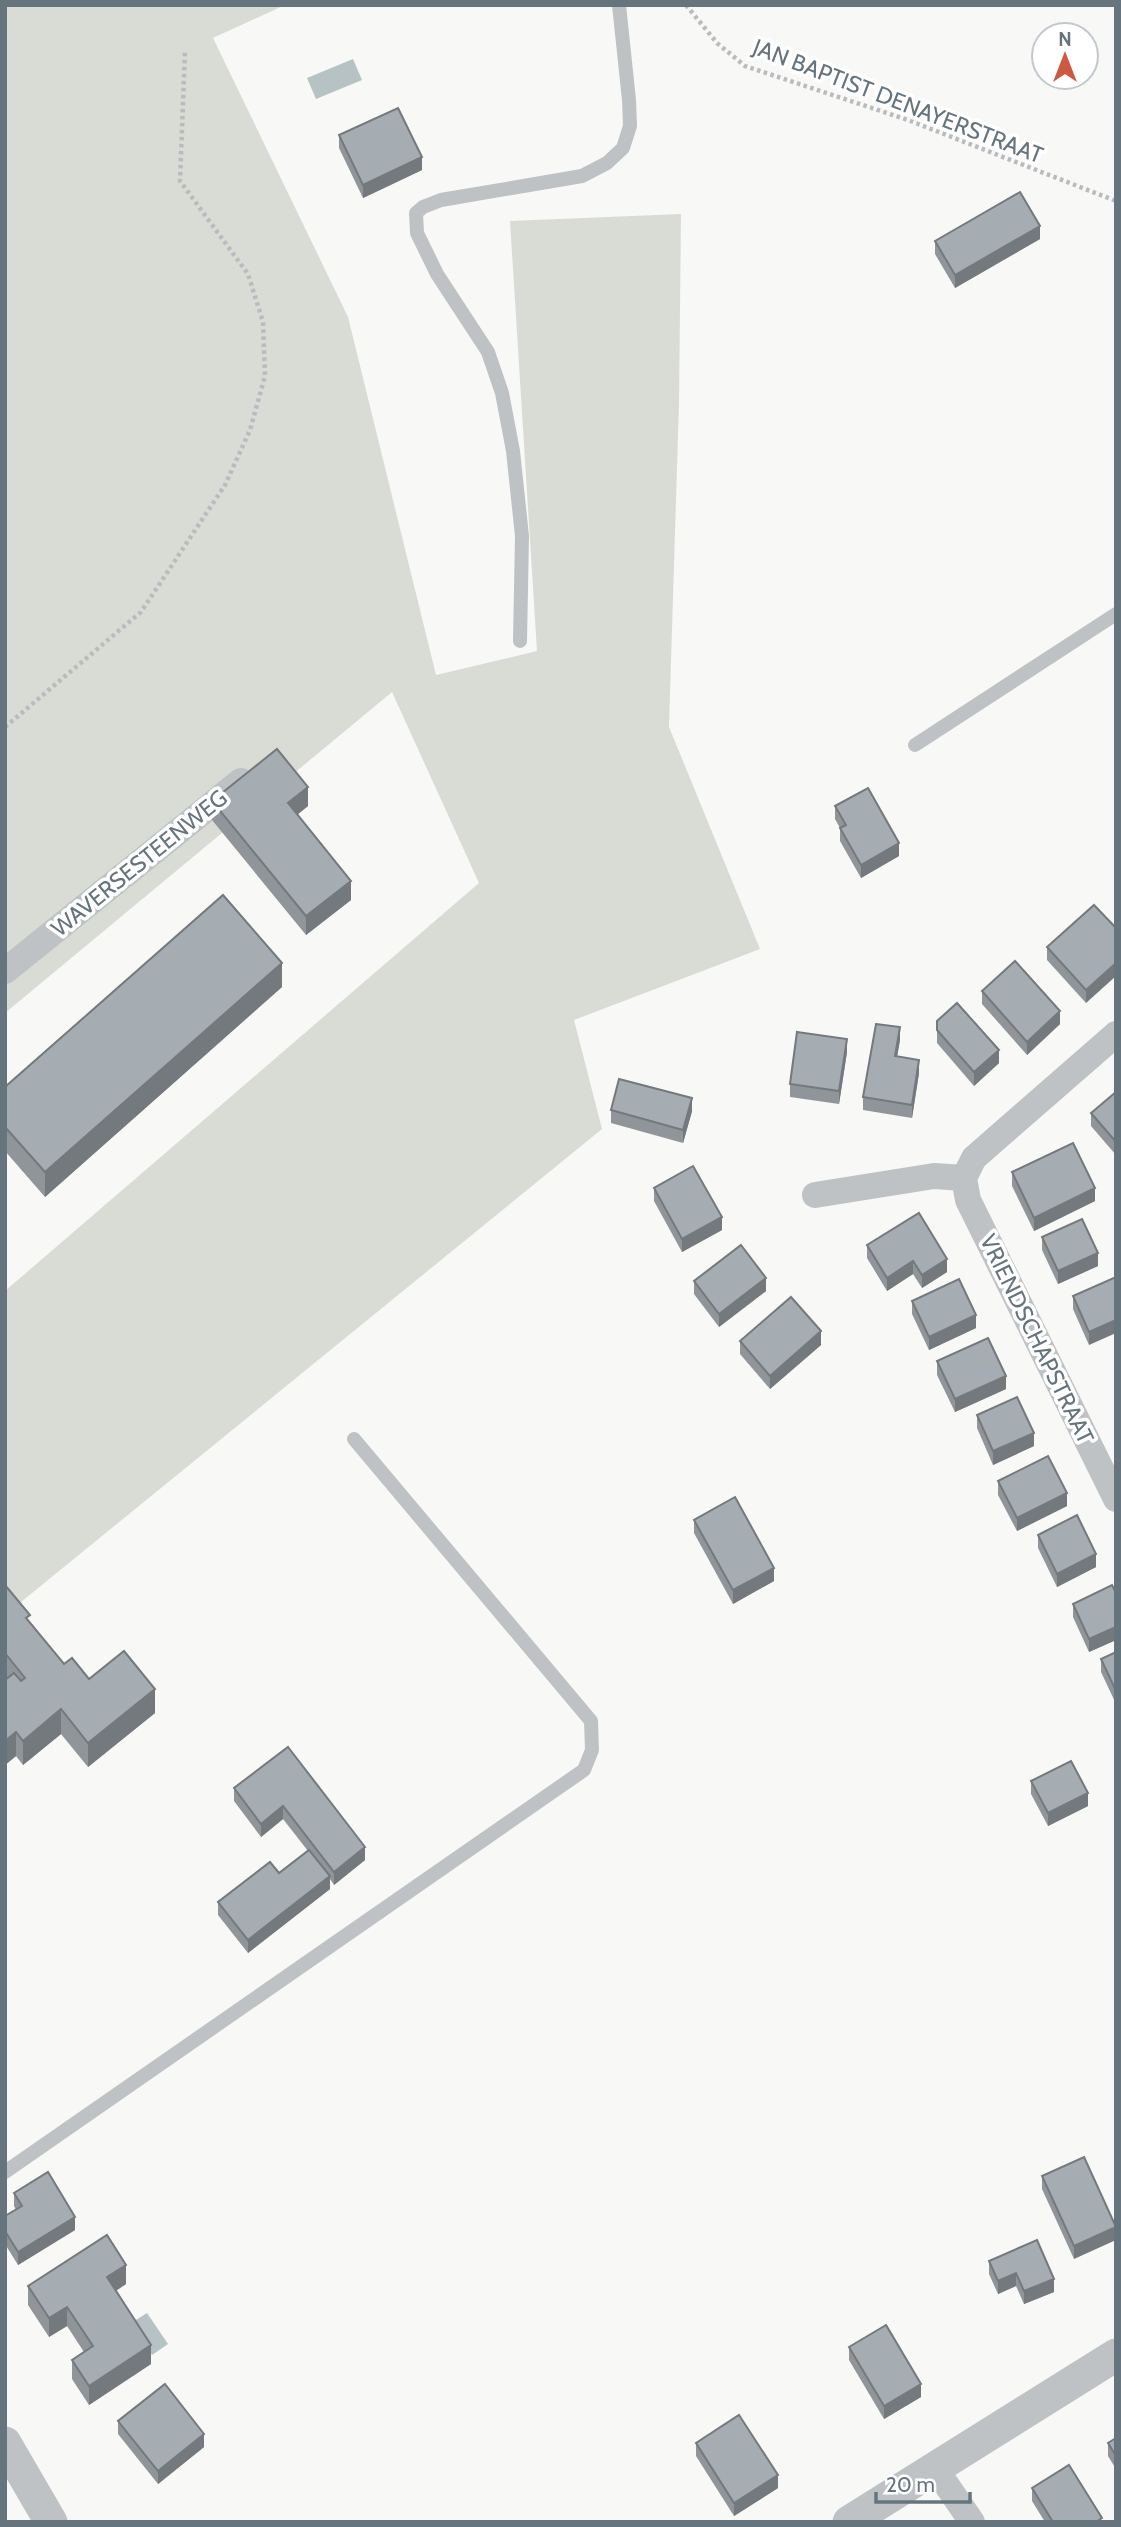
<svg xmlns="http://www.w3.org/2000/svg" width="1121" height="2527" font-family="Cabin,sans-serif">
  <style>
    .green { fill: #d8dcd5 }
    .water { fill: #b7c2c5 }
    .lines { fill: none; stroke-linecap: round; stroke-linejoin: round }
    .path { stroke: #b8bcbe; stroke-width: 4.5; stroke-dasharray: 3.5 3.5; stroke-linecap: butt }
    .service { stroke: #bec2c5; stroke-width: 14 }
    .minor { stroke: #bec2c5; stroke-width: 26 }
    .tertiary { stroke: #bec2c5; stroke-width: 33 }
    .wall { fill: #8f9599 }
    .shaded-wall { fill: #74797d }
    .building { fill: #a6adb2; stroke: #74797d; stroke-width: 2 }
    .labels { text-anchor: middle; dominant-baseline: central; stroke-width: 7; stroke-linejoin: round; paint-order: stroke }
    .street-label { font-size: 23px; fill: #66757d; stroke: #fff }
  </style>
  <rect width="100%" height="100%" fill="#f8f8f6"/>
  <polygon class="green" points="5,5 285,5 213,38 348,317 436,675 537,651 510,221 681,214 679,402 669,727 760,949 574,1020 602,1129 5,1615 5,1291 479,883 392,692 5,1013"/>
  <g class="water">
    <polygon points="353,59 362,80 316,99 307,78"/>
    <polygon points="147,2313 168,2344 152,2355 131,2323"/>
  </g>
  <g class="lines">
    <g class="path">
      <polyline points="686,5 717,43 745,66 908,120 1116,201"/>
      <polyline points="5,727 141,612 225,485 250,430 265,376 263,322 248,274 180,181 185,51"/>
    </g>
    <g class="service">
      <polyline points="520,641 522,536 513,451 502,393 488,352 437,274 417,233 416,213 423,207 441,200 582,176 607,163 623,148 630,126 629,100 619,5"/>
      <polyline points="915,745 1116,614"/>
      <polyline points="5,2172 584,1770 592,1750 591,1721 354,1439"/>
    </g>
    <g class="minor">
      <polyline points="5,971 241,781"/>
      <polyline points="1116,1034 974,1158 964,1178 968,1200 1116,1499"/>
      <polyline points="815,1195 934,1176 964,1178"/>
      <polyline points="935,2468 972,2522"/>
    </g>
    <g class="tertiary">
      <polyline points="5,2443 51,2522"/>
      <polyline points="849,2522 1116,2355"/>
    </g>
  </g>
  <g class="wall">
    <polygon points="339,135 422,170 363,198 339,148"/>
    <polygon points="1040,239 955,288 935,254 935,241"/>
    <polygon points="212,801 308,806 297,815 351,900 306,935 212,820"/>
    <polygon points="835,806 899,856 861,878 840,841 840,828 835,819"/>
    <polygon points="1094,905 1086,1003 1047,960 1047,947"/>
    <polygon points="282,987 45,1197 5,1151 5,1087"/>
    <polygon points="982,991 1060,1024 1027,1055 982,1004"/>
    <polygon points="937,1021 999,1063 974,1086 937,1043"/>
    <polygon points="900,1040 897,1056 919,1073 912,1118 863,1110 863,1097"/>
    <polygon points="847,1052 839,1104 790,1097 790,1084"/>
    <polygon points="1116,1092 1116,1155 1091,1126 1091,1113"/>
    <polygon points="611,1110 692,1111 683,1143 611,1123"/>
    <polygon points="1012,1172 1095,1201 1034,1231 1012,1186"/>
    <polygon points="654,1188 722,1230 682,1252 654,1201"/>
    <polygon points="1042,1237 1098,1266 1058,1284 1042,1250"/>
    <polygon points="867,1245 947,1272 922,1288 913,1274 887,1291 867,1258"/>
    <polygon points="1116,1277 1089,1345 1073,1309 1073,1296"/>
    <polygon points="694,1281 766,1291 719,1327 694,1294"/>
    <polygon points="912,1301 976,1328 929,1350 912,1314"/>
    <polygon points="740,1341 821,1345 770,1389 740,1354"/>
    <polygon points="937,1361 1006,1389 955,1412 937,1375"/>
    <polygon points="977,1415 1034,1446 993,1465 977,1428"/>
    <polygon points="998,1481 1067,1506 1017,1531 998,1495"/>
    <polygon points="694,1520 774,1581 733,1604 694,1533"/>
    <polygon points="1038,1535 1096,1567 1057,1587 1038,1548"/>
    <polygon points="5,1585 30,1623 64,1664 89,1679 155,1713 88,1767 61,1734 23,1765 16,1756 5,1765 5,1680 6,1679 5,1678"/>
    <polygon points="1116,1593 1116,1640 1089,1652 1073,1617 1073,1604"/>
    <polygon points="1116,1652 1116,1704 1101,1672 1101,1659"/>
    <polygon points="288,1747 365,1860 334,1885 330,1879 330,1889 248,1953 218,1915 218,1902 279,1873 308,1851 283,1819 261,1837 234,1801 234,1788"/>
    <polygon points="1031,1781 1088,1806 1048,1826 1031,1794"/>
    <polygon points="1084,2157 1074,2259 1042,2189 1042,2176"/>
    <polygon points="14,2193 75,2230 18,2265 5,2244 5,2216 16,2210 14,2206"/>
    <polygon points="989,2261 1054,2292 1024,2304 1016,2286 998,2294 989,2274"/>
    <polygon points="126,2284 116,2291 151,2364 89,2405 72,2379 72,2360 84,2352 67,2326 49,2337 28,2305 28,2286"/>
    <polygon points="849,2347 921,2397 884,2419 849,2360"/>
    <polygon points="118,2421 204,2447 158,2484 118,2434"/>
    <polygon points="1116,2438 1116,2469 1108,2456 1108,2443"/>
    <polygon points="696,2443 778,2488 734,2516 696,2456"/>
    <polygon points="1032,2488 1102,2522 1045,2522 1032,2501"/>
  </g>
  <g class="shaded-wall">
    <polygon points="422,157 422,170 363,198 363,185"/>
    <polygon points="1040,226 1040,239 955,288 955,275"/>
    <polygon points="308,787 308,806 288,822 288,803"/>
    <polygon points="899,843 899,856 861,878 861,865"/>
    <polygon points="351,881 351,900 306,935 306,916"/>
    <polygon points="282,963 282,987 45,1197 45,1172"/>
    <polygon points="1116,963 1116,976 1086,1003 1086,990"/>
    <polygon points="1060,1011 1060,1024 1027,1055 1027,1042"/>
    <polygon points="900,1027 900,1040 895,1069 895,1056"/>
    <polygon points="847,1039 847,1052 839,1104 839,1091"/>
    <polygon points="999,1050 999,1063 974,1086 974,1072"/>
    <polygon points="919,1060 919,1073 912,1118 912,1105"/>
    <polygon points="692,1098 692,1111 683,1143 683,1130"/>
    <polygon points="1095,1188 1095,1201 1034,1231 1034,1218"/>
    <polygon points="722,1217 722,1230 682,1252 682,1239"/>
    <polygon points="1098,1253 1098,1266 1058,1284 1058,1271"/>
    <polygon points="947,1259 947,1272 922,1288 922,1275"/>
    <polygon points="913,1261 913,1274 887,1291 887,1278"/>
    <polygon points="766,1278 766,1291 719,1327 719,1314"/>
    <polygon points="976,1315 976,1328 929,1350 929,1337"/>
    <polygon points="1116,1320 1116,1333 1089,1345 1089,1332"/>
    <polygon points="821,1331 821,1345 770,1389 770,1376"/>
    <polygon points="1006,1376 1006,1389 955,1412 955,1399"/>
    <polygon points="1034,1433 1034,1446 993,1465 993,1451"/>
    <polygon points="1067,1493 1067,1506 1017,1531 1017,1518"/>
    <polygon points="1096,1554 1096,1567 1057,1587 1057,1574"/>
    <polygon points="774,1568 774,1581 733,1604 733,1590"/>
    <polygon points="1116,1627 1116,1640 1089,1652 1089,1639"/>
    <polygon points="155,1689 155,1713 88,1767 88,1743"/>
    <polygon points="61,1709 61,1734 23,1765 23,1741"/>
    <polygon points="16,1732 16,1756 5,1765 5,1741"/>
    <polygon points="1088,1793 1088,1806 1048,1826 1048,1813"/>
    <polygon points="283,1806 283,1819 261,1837 261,1824"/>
    <polygon points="365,1847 365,1860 334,1885 334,1872"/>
    <polygon points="330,1876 330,1889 248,1953 248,1940"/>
    <polygon points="75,2217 75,2230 18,2265 18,2252"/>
    <polygon points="1116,2227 1116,2240 1074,2259 1074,2246"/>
    <polygon points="126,2265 126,2284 107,2296 107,2277"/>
    <polygon points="1016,2273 1016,2286 998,2294 998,2281"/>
    <polygon points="1054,2279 1054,2292 1024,2304 1024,2291"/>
    <polygon points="67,2307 67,2326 49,2337 49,2318"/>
    <polygon points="151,2345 151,2364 89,2405 89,2386"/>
    <polygon points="921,2384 921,2397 884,2419 884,2406"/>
    <polygon points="204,2434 204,2447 158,2484 158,2471"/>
    <polygon points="778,2475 778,2488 734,2516 734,2503"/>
  </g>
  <g class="building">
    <polygon points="398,108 422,157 363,185 339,135"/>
    <polygon points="1020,192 1040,226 955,275 935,241"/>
    <polygon points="277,749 308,787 288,803 351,881 306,916 212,801"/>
    <polygon points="868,788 899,843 861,865 840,828 846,825 835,806"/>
    <polygon points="223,895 282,963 45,1172 5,1127 5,1087"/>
    <polygon points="1094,905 1116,928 1116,963 1086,990 1047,947"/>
    <polygon points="1015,961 1060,1011 1027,1042 982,991"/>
    <polygon points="957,1003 999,1050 974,1072 937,1030 937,1021"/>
    <polygon points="876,1024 900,1027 895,1056 919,1060 912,1105 863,1097"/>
    <polygon points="797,1032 847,1039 839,1091 790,1084"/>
    <polygon points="619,1079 692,1098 683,1130 611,1110"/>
    <polygon points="1116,1092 1116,1142 1091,1113"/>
    <polygon points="1073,1143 1095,1188 1034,1218 1012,1172"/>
    <polygon points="693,1166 722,1217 682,1239 654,1188"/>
    <polygon points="919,1213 947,1259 922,1275 913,1261 887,1278 867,1245"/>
    <polygon points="1082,1219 1098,1253 1058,1271 1042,1237"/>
    <polygon points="741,1245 766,1278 719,1314 694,1281"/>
    <polygon points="1116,1277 1116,1320 1089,1332 1073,1296"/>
    <polygon points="959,1279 976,1315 929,1337 912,1301"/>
    <polygon points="791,1297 821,1331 770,1376 740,1341"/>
    <polygon points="988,1338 1006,1376 955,1399 937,1361"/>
    <polygon points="1017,1397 1034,1433 993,1451 977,1415"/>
    <polygon points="1048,1456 1067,1493 1017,1518 998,1481"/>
    <polygon points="735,1497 774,1568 733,1590 694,1520"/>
    <polygon points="1077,1515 1096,1554 1057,1574 1038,1535"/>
    <polygon points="5,1585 30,1615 26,1618 64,1664 72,1658 89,1679 124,1651 155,1689 88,1743 61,1709 23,1741 16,1732 5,1741 5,1680 14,1673 21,1681 25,1678 5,1653"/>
    <polygon points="1112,1585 1116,1593 1116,1627 1089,1639 1073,1604"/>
    <polygon points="1116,1652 1116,1691 1101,1659"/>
    <polygon points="288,1747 365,1847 334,1872 283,1806 261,1824 234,1788"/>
    <polygon points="1071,1761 1088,1793 1048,1813 1031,1781"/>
    <polygon points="309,1850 330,1876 248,1940 218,1902 270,1862 279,1873"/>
    <polygon points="1084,2157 1116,2227 1074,2246 1042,2176"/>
    <polygon points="48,2172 75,2217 18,2252 5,2231 5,2216 22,2206 14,2193"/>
    <polygon points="107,2235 126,2265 107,2277 151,2345 89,2386 72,2360 93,2346 67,2307 49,2318 28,2286"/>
    <polygon points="1037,2240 1054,2279 1024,2291 1016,2273 998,2281 989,2261"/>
    <polygon points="886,2325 921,2384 884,2406 849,2347"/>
    <polygon points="165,2384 204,2434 158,2471 118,2421"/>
    <polygon points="739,2415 778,2475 734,2503 696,2443"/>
    <polygon points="1116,2438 1116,2456 1108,2443"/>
    <polygon points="1069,2465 1102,2518 1096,2522 1053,2522 1032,2488"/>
  </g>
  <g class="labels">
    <g class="street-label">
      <text transform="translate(898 101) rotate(21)">JAN BAPTIST DENAYERSTRAAT</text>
      <text transform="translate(139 863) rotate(-39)">WAVERSESTEENWEG</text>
      <text transform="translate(1037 1339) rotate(64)">VRIENDSCHAPSTRAAT</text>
    </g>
  </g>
  <rect width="1121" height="2527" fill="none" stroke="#66757d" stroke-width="14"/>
  <g transform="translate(1065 56)"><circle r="33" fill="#ffffff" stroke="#c2c8cb" stroke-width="2"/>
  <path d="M0-5L12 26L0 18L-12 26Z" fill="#cd5941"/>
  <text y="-10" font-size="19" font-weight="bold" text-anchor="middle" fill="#66757d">N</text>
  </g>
  <path d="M876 2492v10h94v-10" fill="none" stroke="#66757d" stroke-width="3.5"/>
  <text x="886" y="2492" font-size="21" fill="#66757d" stroke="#ffffff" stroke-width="5" paint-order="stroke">20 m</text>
</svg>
